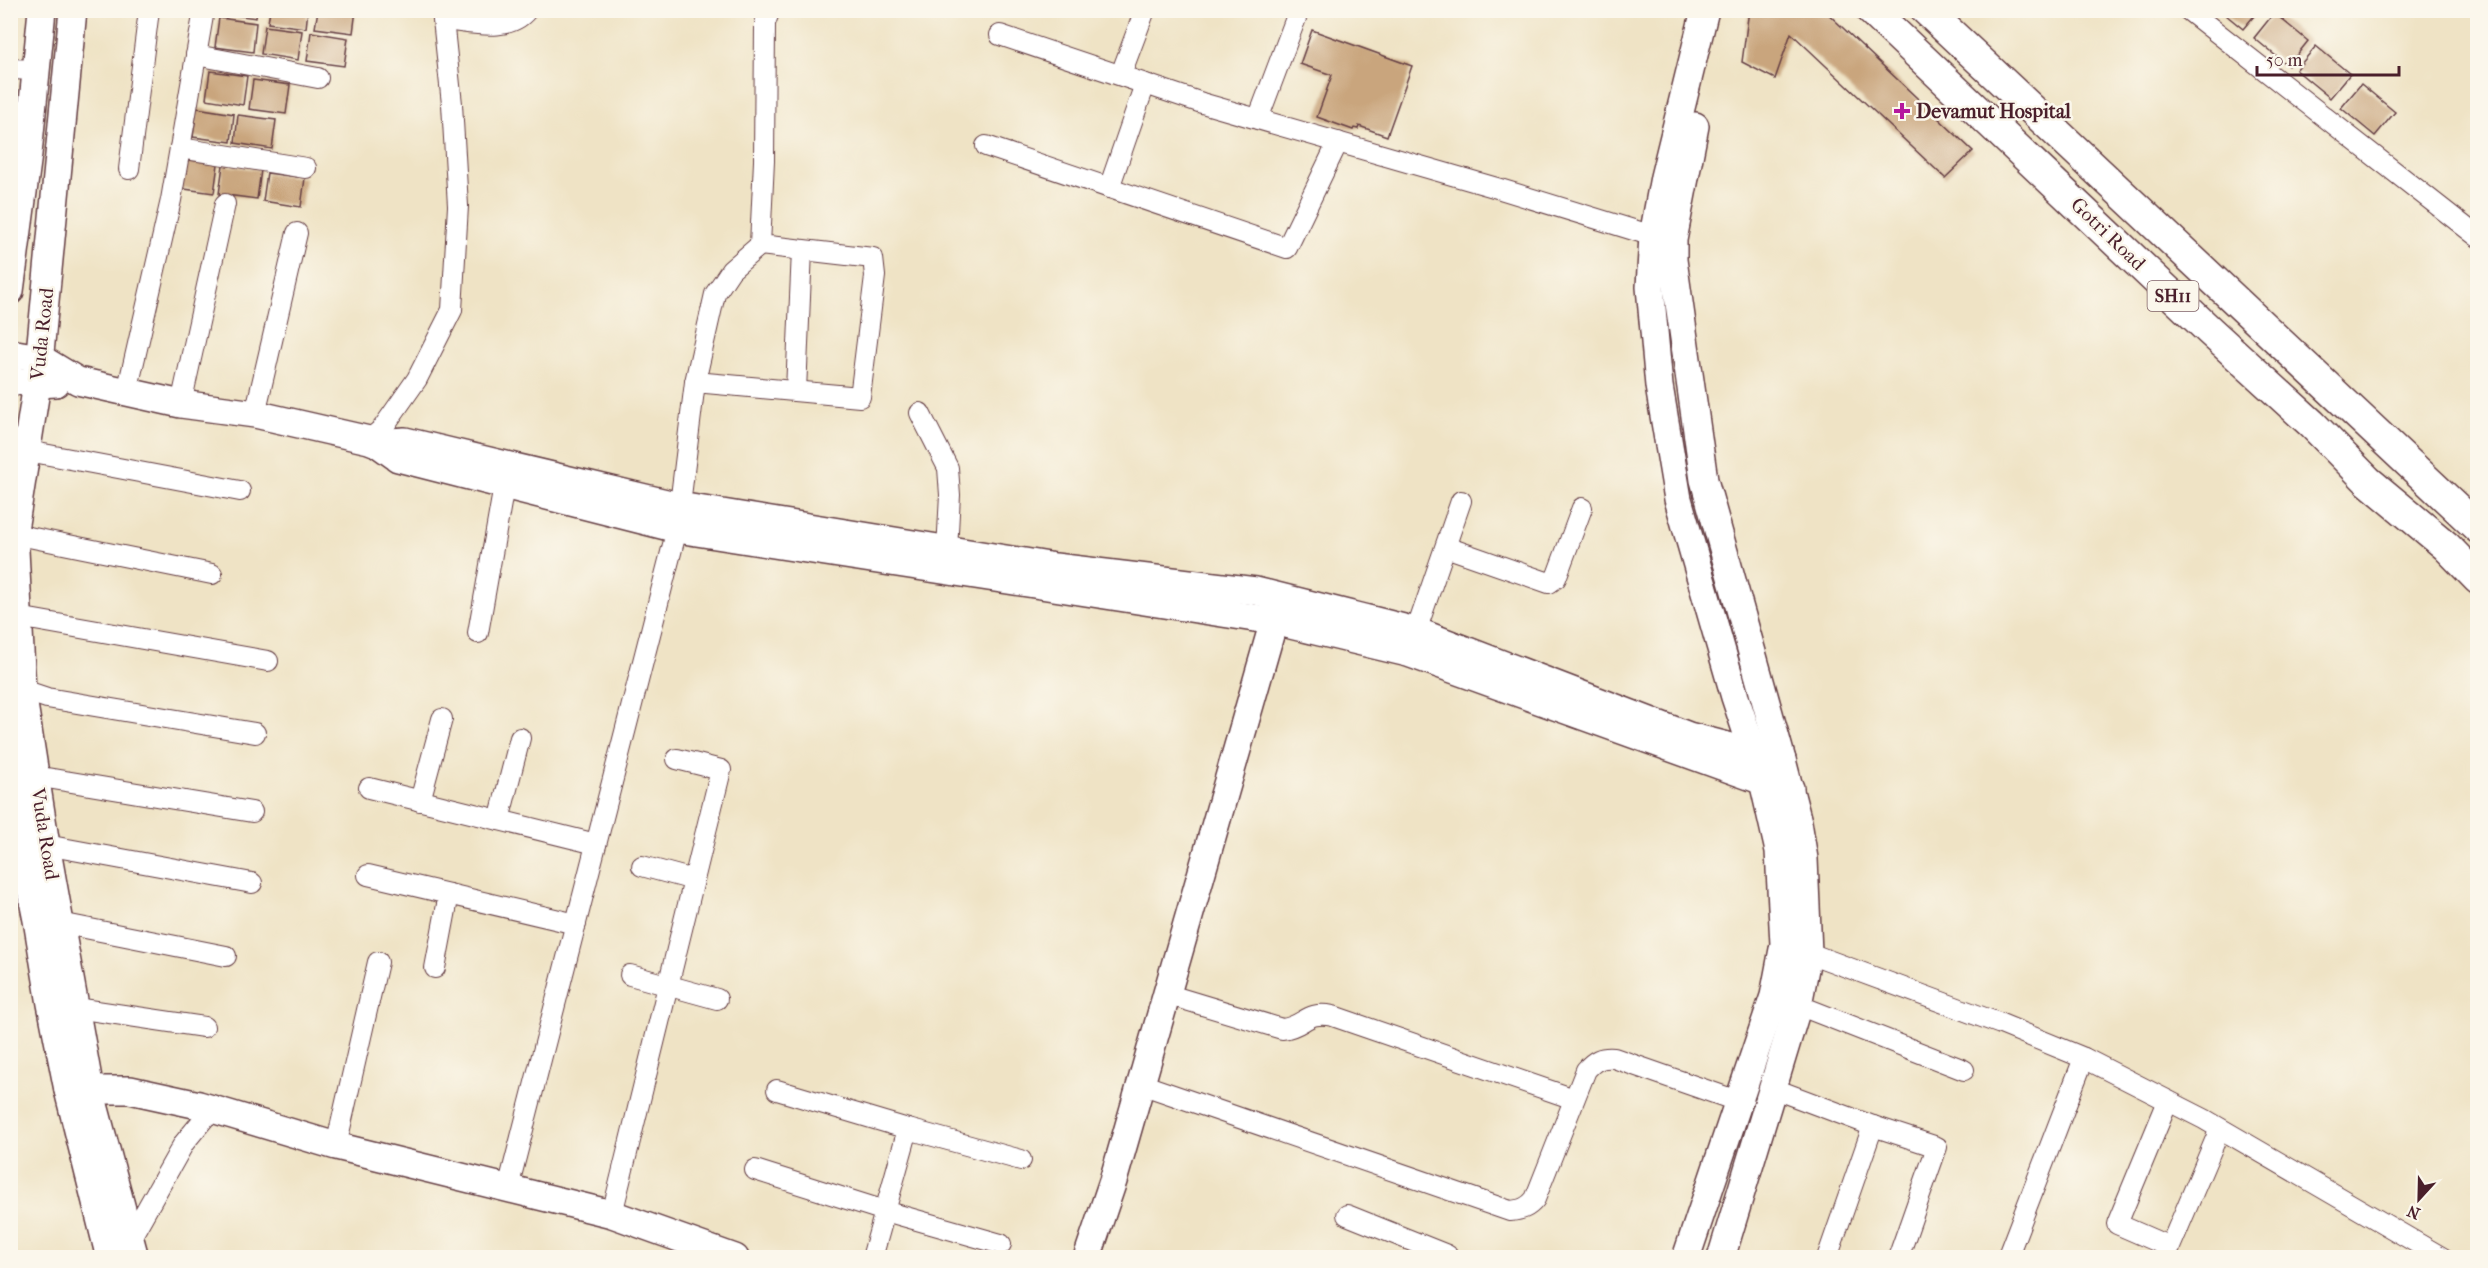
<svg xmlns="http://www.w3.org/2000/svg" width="2488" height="1268" font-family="'IM FELL French Canon',serif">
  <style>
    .building { fill: #c9a57d }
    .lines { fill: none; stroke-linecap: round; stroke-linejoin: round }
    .street-casing { stroke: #633c42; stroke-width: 22 }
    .secondary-casing { stroke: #633c42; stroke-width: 30 }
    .primary-casing { stroke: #633c42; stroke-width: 33 }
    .street { stroke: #fff; stroke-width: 20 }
    .secondary { stroke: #fff; stroke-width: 27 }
    .primary { stroke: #fff; stroke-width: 30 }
    .poi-dot { fill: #b5179e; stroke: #fbf7ec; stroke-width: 2 }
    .labels { text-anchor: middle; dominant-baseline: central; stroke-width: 5; stroke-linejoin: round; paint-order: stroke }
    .shield { fill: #fbf7ec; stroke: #7f6065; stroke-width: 1.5 }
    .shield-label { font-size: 18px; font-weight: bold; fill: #4a1f2b }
    .poi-label { font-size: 20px; font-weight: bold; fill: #4a1f2b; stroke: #fbf7ec; text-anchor: start }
    .street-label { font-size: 20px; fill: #4a1f2b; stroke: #fbf7ec }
  </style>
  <rect width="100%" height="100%" fill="#fbf7ec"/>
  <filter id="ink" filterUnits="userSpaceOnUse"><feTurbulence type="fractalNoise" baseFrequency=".0167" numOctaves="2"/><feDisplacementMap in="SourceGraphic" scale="12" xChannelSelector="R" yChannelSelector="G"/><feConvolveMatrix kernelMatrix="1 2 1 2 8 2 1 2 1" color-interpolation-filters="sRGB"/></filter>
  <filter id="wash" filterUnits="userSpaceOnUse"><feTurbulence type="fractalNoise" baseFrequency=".008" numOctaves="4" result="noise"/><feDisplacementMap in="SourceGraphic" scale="24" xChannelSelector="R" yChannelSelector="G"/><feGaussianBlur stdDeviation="1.35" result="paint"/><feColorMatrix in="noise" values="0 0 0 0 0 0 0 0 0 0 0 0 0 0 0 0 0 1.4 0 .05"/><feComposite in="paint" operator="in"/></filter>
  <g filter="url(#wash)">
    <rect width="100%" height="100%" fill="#efe3c5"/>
    <g id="blocks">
      <g class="building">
        <polygon points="219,10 257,10 256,18 219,13"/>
        <polygon points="270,10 308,10 306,28 268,23"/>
        <polygon points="318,10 356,10 353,33 315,28"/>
        <polygon points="1749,10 1824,10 1973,151 1945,178 1791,33 1775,79 1742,62"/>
        <polygon points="2220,10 2259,10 2243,29"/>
        <polygon points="2274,13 2308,41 2288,66 2254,38"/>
        <polygon points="219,18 256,23 253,52 215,47"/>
        <polygon points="265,26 302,31 298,60 261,54"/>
        <polygon points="1312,30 1412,66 1387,136 1359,126 1358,129 1354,128 1353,130 1317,117 1332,75 1300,64"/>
        <polygon points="311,32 348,38 344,66 307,61"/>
        <polygon points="2316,46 2350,74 2330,98 2296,70"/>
        <polygon points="210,71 247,76 243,105 206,99"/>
        <polygon points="253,80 290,85 286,114 249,109"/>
        <polygon points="2361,84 2395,112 2375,136 2341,108"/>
        <polygon points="197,108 234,114 231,142 193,137"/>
        <polygon points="238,115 276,120 272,149 235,143"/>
        <polygon points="181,159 218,164 214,193 177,188"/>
        <polygon points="223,165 261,170 257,199 219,194"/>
        <polygon points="267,173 305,178 301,207 263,201"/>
      </g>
    </g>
  </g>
  <g filter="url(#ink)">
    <use href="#blocks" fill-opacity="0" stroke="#633c42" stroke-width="1.5"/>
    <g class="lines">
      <defs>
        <g id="street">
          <polyline points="2188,10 2478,237"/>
          <path d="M443,20C470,22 508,34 527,10"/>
          <polyline points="1000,35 1202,103 1497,188 1653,236"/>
          <polyline points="196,55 318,78"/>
          <polyline points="10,69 36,70"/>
          <polyline points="1121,74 1145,10"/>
          <polyline points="1258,119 1299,10"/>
          <polyline points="986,146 1287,248 1338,142"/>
          <polyline points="180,148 306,168"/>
          <polyline points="129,169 149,10"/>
          <polyline points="1109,188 1145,84"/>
          <polyline points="695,382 715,294 731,270 760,245"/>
          <polyline points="796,391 802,250"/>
          <polyline points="127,392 171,200 204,10"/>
          <polyline points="181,404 225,204"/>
          <polyline points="920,413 948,468 950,495 947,550"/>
          <polyline points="255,414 297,233"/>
          <polyline points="369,440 382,429 417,379 452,310 458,206 452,104 442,10"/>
          <polyline points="28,451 240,491"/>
          <polyline points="14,534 212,574"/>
          <polyline points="1446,547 1549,583 1556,578 1582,508"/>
          <polyline points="18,617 268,661"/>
          <polyline points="478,633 504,486"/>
          <polyline points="1412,643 1461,501"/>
          <polyline points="11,686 47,698 255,733"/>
          <polyline points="35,776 252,812"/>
          <polyline points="369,788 596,844"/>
          <polyline points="420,801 442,719"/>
          <polyline points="499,820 520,738"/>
          <polyline points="46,845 252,883"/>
          <polyline points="642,866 694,880"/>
          <polyline points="368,875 576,924"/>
          <polyline points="60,923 226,956"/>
          <polyline points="1798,949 2001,1024 2084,1058 2204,1119 2443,1258"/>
          <polyline points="435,968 449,894"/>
          <polyline points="630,975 717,999"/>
          <path d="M1166,994L1282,1029C1305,1027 1305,1010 1333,1016L1574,1099"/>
          <polyline points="1798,1005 1964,1070"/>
          <polyline points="76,1008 204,1027"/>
          <path d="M1141,1084L1510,1211C1521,1210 1528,1208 1535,1199L1586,1070C1595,1060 1601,1057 1614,1058L1740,1102"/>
          <polyline points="1772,1088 1873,1126 1937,1147 1898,1258"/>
          <polyline points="777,1090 908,1129"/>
          <polyline points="2168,1101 2117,1224 2170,1247 2220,1129"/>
          <polyline points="336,1146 378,962"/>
          <polyline points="755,1170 885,1211 1001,1244"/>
          <polyline points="508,1188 677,529 695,382 860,397 875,276 873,258 760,245 764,161 765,23 770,10"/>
          <polyline points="612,1214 721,770 677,759"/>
          <polyline points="1347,1215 1447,1255 1446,1258"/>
          <polyline points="130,1239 184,1143 212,1109"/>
          <polyline points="872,1258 908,1129 1021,1160"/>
          <polyline points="1827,1258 1873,1126"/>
          <polyline points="2007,1258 2084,1058"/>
        </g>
        <g id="secondary">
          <polyline points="73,10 37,384 14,530 22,691 46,845 90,1090 135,1258"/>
          <polyline points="1695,126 1673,240 1673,260 1704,480 1782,760 1798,822 1804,859 1808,953 1798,1005 1721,1258"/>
          <polyline points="10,291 28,154 42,10"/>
          <polyline points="10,353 40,358 78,381 181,404 255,414 369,440 377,443 398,458 677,529 1274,621 1408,653 1763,781 1790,788"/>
          <polyline points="10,380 37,384 56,383"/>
          <polyline points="377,443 405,441 679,506 1055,567 1256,591 1416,631 1689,736 1782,760"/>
          <polyline points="10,759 21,840 37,920 51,1004 68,1090 110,1258"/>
          <polyline points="68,1090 130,1090 199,1105 336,1146 612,1214 735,1258"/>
          <polyline points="1087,1258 1113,1181 1274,621"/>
          <polyline points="1686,1258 1774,996 1784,944 1779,851 1763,781 1735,697 1678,499 1659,386 1650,287 1653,236 1664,177 1705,10"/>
        </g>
        <g id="primary">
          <polyline points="1871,10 2210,331 2312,424 2368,481 2446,546 2478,579"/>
          <polyline points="1926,10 2478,528"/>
        </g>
      </defs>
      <use href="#street" class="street-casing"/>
      <use href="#secondary" class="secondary-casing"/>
      <use href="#primary" class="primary-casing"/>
      <use href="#street" class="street"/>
      <use href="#secondary" class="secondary"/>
      <use href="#primary" class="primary"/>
    </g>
  </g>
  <path class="poi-dot" d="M1899 102h6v6h6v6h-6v6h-6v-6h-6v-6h6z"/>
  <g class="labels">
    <rect class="shield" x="2147.5" y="281" width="51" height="30" rx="4.5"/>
    <g class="shield-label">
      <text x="2173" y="296">SH11</text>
    </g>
    <g class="poi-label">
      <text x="1916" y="111">Devamut Hospital</text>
    </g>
    <g class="street-label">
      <text transform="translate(2108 234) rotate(44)">Gotri Road</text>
      <text transform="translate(42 334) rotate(-84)">Vuda Road</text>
      <text transform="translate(45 834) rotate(81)">Vuda Road</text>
    </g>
  </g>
  <rect width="2488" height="1268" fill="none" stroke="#fbf7ec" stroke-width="36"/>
  <g transform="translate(2419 1199) rotate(202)" stroke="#fbf7ec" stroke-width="4.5" paint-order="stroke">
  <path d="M0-4.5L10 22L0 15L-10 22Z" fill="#4a1f2b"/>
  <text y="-9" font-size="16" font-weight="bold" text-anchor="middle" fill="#4a1f2b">N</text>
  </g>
  <path d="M2257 66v9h142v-9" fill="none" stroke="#4a1f2b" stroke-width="3"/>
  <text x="2266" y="66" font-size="18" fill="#4a1f2b" stroke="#fbf7ec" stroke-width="4.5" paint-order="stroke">50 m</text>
</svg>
